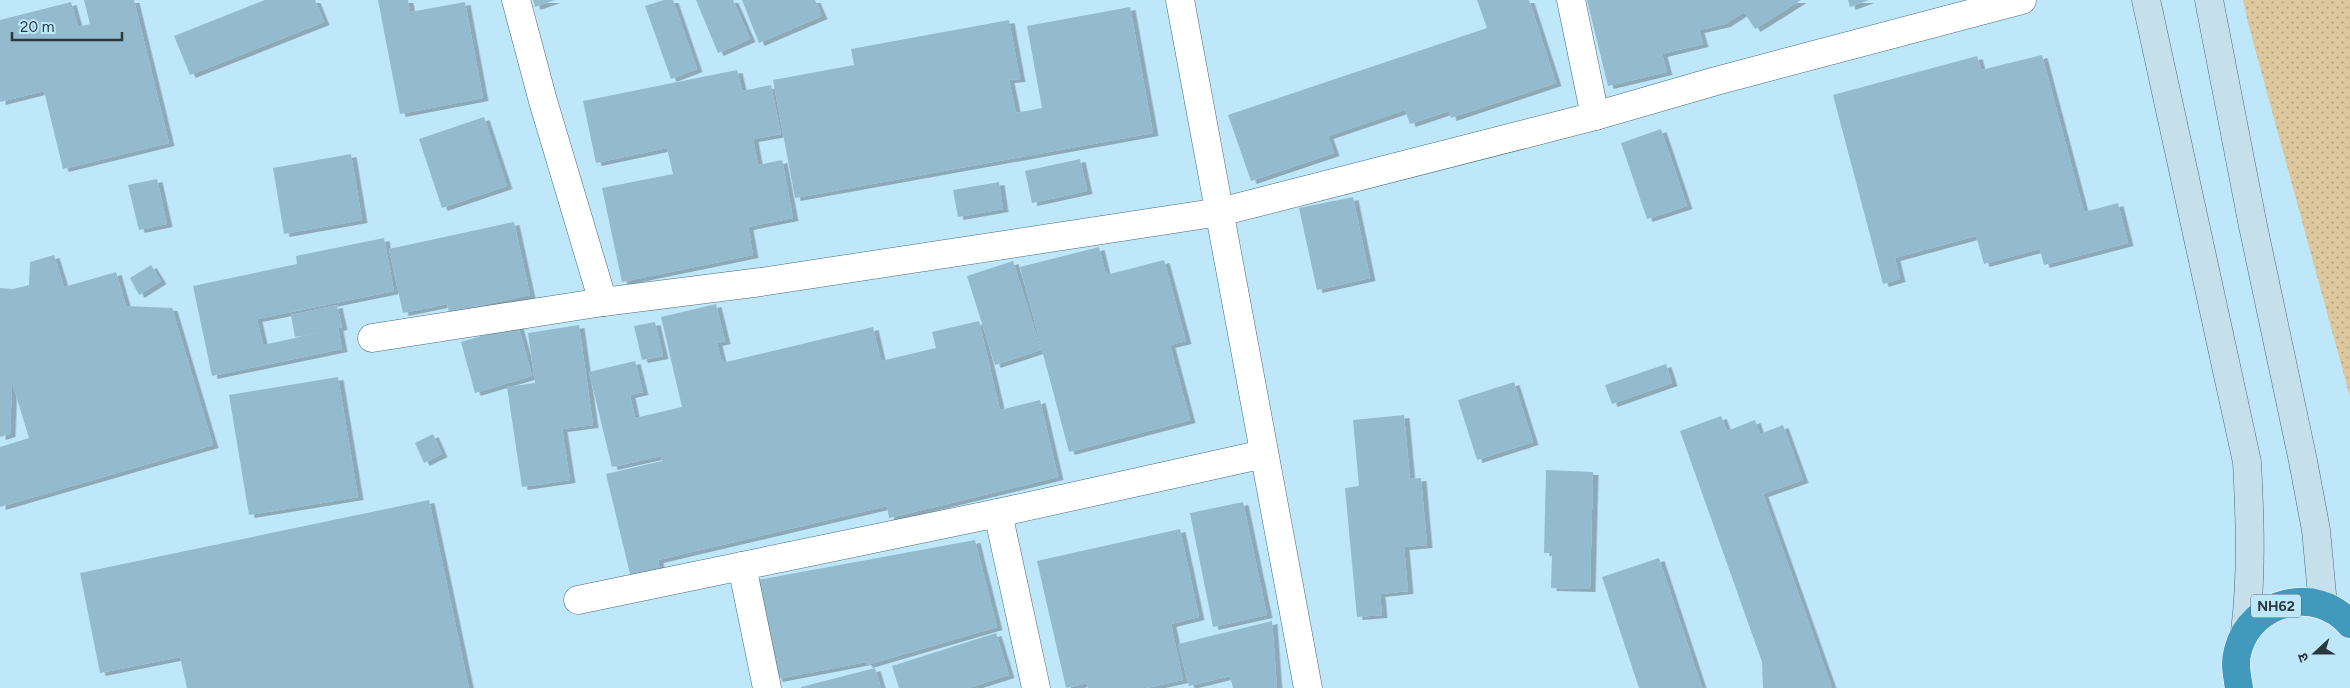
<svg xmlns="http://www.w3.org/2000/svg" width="2350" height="688" font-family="Figtree,'Noto Sans Devanagari',sans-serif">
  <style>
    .grass { fill: url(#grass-dots) }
    .building { fill: #94bbcd; filter: url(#shadow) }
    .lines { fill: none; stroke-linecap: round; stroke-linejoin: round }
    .street-casing { stroke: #466a7a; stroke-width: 29 }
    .secondary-casing { stroke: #466a7a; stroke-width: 29 }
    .highway-casing { stroke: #fff; stroke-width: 29 }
    .street { stroke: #fff; stroke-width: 28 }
    .secondary { stroke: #c6e0eb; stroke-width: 28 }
    .highway { stroke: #4199bb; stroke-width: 28 }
    .labels { text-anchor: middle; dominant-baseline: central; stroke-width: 5; stroke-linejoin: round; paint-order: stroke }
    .shield { fill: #bfe7fa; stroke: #556c77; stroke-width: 1 }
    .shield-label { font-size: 14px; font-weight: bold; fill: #28383f }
  </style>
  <defs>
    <pattern id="grass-dots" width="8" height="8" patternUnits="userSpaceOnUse" patternTransform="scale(1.25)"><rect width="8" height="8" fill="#ddc89e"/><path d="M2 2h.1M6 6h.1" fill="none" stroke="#b3a382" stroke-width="1.8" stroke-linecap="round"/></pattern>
    <filter id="shadow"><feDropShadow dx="5.5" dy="3" stdDeviation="0" flood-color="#0004"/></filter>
  </defs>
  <rect width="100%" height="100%" fill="#bfe7fa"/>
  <polygon class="grass" points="2243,0 2350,0 2350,397 2248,23"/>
  <g class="building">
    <polygon points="84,0 134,0 169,143 63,169 44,91 0,102 0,20 71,2 78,27 90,24"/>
    <polygon points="265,0 315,0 324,22 190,75 174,36"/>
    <polygon points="378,0 408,0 410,12 465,2 483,98 400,114"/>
    <polygon points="533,0 555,0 535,7"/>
    <polygon points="664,0 673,0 697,69 671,79 645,6"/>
    <polygon points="696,0 733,0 750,39 718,53"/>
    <polygon points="742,0 815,0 822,16 759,43"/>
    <polygon points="1477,0 1529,0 1556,83 1451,118 1449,111 1410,124 1405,110 1328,136 1334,153 1251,181 1228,115 1487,28"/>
    <polygon points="1587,0 1801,0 1755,29 1744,12 1725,24 1699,30 1703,44 1662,54 1667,72 1608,86"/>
    <polygon points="1848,0 1869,0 1850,7"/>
    <polygon points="1130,7 1153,133 795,198 773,80 854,65 851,49 1009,20 1020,79 1009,80 1016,113 1042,108 1027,26"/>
    <polygon points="2042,55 2084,212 2118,203 2128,243 2044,265 2040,249 1984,264 1976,236 1895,258 1900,279 1883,284 1833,95 1977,56 1981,70"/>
    <polygon points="737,70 742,91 771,85 781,134 753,139 758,165 782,160 793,218 748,227 753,255 622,282 602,188 673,174 667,148 596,163 583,101"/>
    <polygon points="484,117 507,186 442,208 419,139"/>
    <polygon points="1661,129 1687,206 1647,219 1621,143"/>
    <polygon points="351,154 362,220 284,234 273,168"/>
    <polygon points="1080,159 1087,191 1032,203 1025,171"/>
    <polygon points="157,179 167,224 139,230 128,185"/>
    <polygon points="999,182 1003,209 958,217 953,190"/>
    <polygon points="1353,197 1370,278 1317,290 1299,208"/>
    <polygon points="514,222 530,295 449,312 447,304 403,313 389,249"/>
    <polygon points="384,238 394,291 257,319 263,345 331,330 295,337 291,315 337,305 342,327 338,328 342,349 212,376 193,286 297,264 296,256"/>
    <polygon points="1099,247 1106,275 1164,260 1186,341 1170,345 1190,420 1069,452 1020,267"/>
    <polygon points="54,255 64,287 116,272 126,306 172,308 213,445 0,507 0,447 29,438 12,382 10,434 0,437 0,288 13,289 29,285 30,262"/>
    <polygon points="1013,261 1041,350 995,365 967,276"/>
    <polygon points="151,265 161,281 139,295 130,278"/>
    <polygon points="716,304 725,341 717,343 722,363 873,327 881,361 936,348 932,332 979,321 1000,410 1040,400 1058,477 889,518 887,506 658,560 660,571 631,578 606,474 662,461 661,456 612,467 589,372 635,361 643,392 630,395 635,418 682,407 661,317"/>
    <polygon points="655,322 663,356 642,360 634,326"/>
    <polygon points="518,325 532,376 475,393 461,342"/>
    <polygon points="579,325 593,425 562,429 570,480 522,487 507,387 535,383 528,333"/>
    <polygon points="1666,364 1672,383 1612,404 1605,385"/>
    <polygon points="338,377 358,497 249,515 229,395"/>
    <polygon points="1514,382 1533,442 1477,460 1458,400"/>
    <polygon points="1404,415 1410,479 1421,478 1427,545 1404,547 1408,591 1380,594 1382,615 1357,617 1345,488 1359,486 1353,420"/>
    <polygon points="1721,416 1727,431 1755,420 1760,434 1783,425 1803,480 1763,494 1832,688 1763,688 1762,662 1680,431"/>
    <polygon points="433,434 442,454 424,463 415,443"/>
    <polygon points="1546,470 1593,472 1590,589 1551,588 1552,553 1544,553"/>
    <polygon points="429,500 469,688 187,688 180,657 100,673 80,573"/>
    <polygon points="1243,502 1267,615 1213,627 1190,513"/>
    <polygon points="1180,529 1199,617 1171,624 1183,680 1146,688 1088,688 1087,683 1066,688 1037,561"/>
    <polygon points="975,540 997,627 867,665 866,662 777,679 752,581"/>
    <polygon points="1659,558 1702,688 1639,688 1602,577"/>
    <polygon points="1272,621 1277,688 1233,688 1230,676 1189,686 1178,644"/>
    <polygon points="996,633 1009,675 968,688 899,688 892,666"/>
    <polygon points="875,668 881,688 801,688 801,687"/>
  </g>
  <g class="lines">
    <defs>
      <g id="street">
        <polyline points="516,0 543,101 603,302"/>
        <polyline points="1180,0 1308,688"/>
        <polyline points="1571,0 1595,116"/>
        <polyline points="372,338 603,302 761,282 1220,212 1595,116 1716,81 2022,0"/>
        <polyline points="998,513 1036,688"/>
        <polyline points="742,566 767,688"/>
        <polyline points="578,600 998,513 1264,454"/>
      </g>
      <g id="secondary">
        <path d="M2146,0L2247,462C2250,519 2252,575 2245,632"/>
        <polyline points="2209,0 2253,226 2303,461 2316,530 2323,605"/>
      </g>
      <path id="highway" d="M2239,688C2237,675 2234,663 2238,650C2251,600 2317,585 2350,624"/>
    </defs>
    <use href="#street" class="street-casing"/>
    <use href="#secondary" class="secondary-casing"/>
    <use href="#highway" class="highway-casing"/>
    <use href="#street" class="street"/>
    <use href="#secondary" class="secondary"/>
    <use href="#highway" class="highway"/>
  </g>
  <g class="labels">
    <rect class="shield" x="2251" y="594.5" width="50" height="23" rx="4"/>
    <g class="shield-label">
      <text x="2276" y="606">NH62</text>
    </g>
  </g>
  <g transform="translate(2315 653) rotate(249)" stroke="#bfe7fa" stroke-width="4" paint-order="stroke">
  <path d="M0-4L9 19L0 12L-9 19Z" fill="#28383f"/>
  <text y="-8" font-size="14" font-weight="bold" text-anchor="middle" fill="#28383f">उ</text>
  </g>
  <path d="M12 32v8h110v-8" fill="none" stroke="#28383f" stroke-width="2.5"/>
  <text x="20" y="32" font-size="15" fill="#28383f" stroke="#bfe7fa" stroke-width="4" paint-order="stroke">20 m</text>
</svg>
